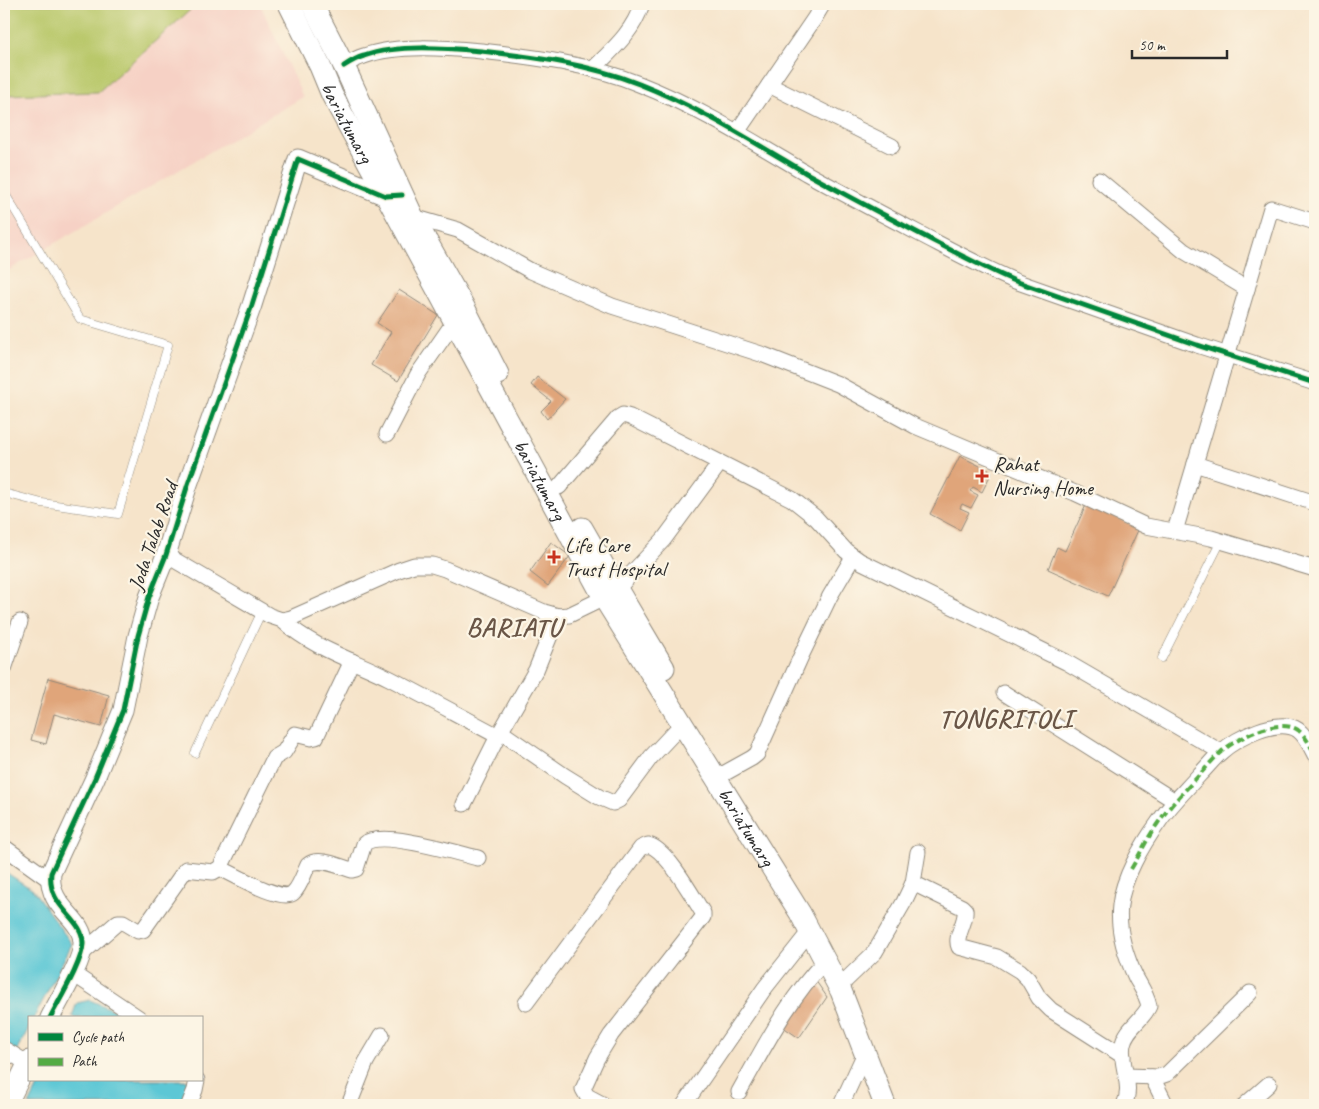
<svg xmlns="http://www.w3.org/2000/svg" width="1319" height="1109" font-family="Caveat,sans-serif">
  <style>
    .built { fill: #f6d1c5 }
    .green { fill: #b9c86b; stroke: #727a4b }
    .water { fill: #5bc7d5; stroke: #437980 }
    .building { fill: #e0a57a }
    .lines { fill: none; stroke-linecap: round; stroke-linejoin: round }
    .service-casing { stroke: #90887a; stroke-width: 9 }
    .minor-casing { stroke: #90887a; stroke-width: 17 }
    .tertiary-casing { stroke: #90887a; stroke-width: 21 }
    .secondary-casing { stroke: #90887a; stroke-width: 23 }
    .service { stroke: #fff; stroke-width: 8 }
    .minor { stroke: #fff; stroke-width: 15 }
    .tertiary { stroke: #fff; stroke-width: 19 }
    .secondary { stroke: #fff; stroke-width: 21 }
    .quiet { stroke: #54ab44; stroke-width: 4; stroke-dasharray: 8 4; stroke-linecap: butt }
    .cycleway-casing { stroke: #fcf5e5; stroke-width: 8 }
    .cycleway { stroke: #00873e; stroke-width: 5 }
    .poi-dot { fill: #c8321e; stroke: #fcf5e5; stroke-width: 2 }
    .labels { text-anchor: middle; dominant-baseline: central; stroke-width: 4.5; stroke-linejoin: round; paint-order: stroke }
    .street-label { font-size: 21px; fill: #2b2b2b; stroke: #fcf5e5 }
    .poi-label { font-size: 21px; fill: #2b2b2b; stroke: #fcf5e5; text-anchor: start }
    .district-label { font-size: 26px; font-weight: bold; letter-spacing: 1px; fill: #6a5647; stroke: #fcf5e5 }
  </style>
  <rect width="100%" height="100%" fill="#fcf5e5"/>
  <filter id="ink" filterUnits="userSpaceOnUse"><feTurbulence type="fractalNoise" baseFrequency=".02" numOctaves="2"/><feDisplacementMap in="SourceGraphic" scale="10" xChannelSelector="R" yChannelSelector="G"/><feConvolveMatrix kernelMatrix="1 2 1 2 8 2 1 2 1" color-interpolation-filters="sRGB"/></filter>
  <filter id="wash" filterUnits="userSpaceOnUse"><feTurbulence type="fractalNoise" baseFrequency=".0096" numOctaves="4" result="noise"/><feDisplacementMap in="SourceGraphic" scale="20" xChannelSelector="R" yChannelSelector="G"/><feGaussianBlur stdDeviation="1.12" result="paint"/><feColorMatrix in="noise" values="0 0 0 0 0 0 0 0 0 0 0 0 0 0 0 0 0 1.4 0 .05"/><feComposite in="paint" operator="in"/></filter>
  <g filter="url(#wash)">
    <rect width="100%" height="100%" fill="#f6e4ca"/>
    <polygon class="built" points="4,4 260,4 303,97 4,273"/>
    <polygon class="green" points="4,4 197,4 98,92 4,95"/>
    <g class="water">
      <polygon points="4,871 33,890 72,944 34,1018 29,1018 29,1028 16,1052 4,1045"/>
      <polygon points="90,1000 120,1013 126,1018 74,1018 72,1016 77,1003"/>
      <polygon points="41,1080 190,1080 190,1082 180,1105 29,1105"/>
    </g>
    <g id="blocks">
      <g class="building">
        <polygon points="399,290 438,315 398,381 371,365 391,332 377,323"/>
        <polygon points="537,377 565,399 547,419 541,411 551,401 531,385"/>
        <polygon points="960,456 992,472 982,492 973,487 970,491 978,495 971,508 962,504 960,508 969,512 960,530 930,514"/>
        <polygon points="1087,503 1139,528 1108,596 1048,569 1057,547 1065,551"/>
        <polygon points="551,542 570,556 548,586 530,572"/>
        <polygon points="48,678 109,695 101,727 54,714 46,744 31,740"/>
        <polygon points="813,977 827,997 799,1038 779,1024"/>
      </g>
    </g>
  </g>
  <g filter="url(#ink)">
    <use href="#blocks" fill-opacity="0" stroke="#90887a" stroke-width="1"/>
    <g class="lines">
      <defs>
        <g id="service">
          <polyline points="4,192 80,319 168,345 118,514 42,503 4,493"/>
          <polyline points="1162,658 1221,541"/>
          <polyline points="195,753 262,611"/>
        </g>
        <g id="minor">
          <path d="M344,66C350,62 357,58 364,56C397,44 446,48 481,51C535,57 589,64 639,84C698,107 752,141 806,173C844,194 882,214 920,234C951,250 982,267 1015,281L1197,345L1315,383"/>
          <path d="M593,69C614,48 633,32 642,4"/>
          <polyline points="769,85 892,146"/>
          <polyline points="737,132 814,19 823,4"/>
          <polyline points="1099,180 1184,251 1247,289"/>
          <polyline points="413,217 458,230 531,271 612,306 764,355 838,384 915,426 1075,493 1146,526 1211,538 1315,569"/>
          <polyline points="387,434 418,374 454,322"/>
          <polyline points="1195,464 1315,503"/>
          <polyline points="559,487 618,418 623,415 630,417 792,499 816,518 846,551 860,561 1066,662 1221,752"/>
          <polyline points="1175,531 1271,208 1315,222"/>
          <polyline points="166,555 270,616 282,620 291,618 399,570 414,565 432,565 445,569 544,612 558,616 569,615 604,598 617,589 664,539 720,463"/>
          <path d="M282,620C312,648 353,660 389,678C426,697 462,717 498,736"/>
          <polyline points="4,669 20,622"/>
          <polyline points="1004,693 1175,801"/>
          <polyline points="501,732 565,776 599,797 613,803 619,800 651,757 682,724"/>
          <polyline points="725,773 752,758 757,754 802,654 830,596 853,557"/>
          <polyline points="464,804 498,736 536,670 558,616"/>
          <polyline points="4,847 50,880"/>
          <path d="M220,868C233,874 282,903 293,893C300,887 304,873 308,865C319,856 340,867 352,870L356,869L364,844C380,829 457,853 478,858"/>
          <path d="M913,883L962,907L965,910C967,922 954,936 959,947L997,957L1020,971L1028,979L1039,998L1051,1010L1123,1056"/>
          <polyline points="80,955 118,922 123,922 138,931 143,930 186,869 213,872 220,868 274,758 284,752 295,734 311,738 316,737 352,661"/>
          <polyline points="72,973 139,1018"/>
          <polyline points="846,980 875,952 904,902 913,883 918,852"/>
          <path d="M526,1003L641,848L648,845C666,848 693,897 703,913V917L611,1035L597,1058L583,1089L587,1096L604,1105"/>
          <polyline points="4,1049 27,1063"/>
          <polyline points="1126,1076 1158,1077 1167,1074 1250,993"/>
          <polyline points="1152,1077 1166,1105"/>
          <path d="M739,1092C765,1046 788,999 825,961"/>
          <polyline points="189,1105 195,1090 197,1080"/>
          <polyline points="349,1105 366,1062 382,1035"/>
          <polyline points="684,1105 764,989 810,931"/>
          <polyline points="841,1105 865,1053"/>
          <path d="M1124,1105C1134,1085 1119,1065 1123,1044C1126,1028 1143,1020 1149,1006C1147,996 1141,987 1136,978C1125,955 1117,931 1120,905C1123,878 1142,845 1158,823C1170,805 1186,790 1200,774C1207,767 1214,758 1221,752C1237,738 1278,717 1298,730C1306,736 1311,747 1315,755"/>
          <polyline points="1245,1105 1269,1084"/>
        </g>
        <g id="tertiary">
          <path d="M50,1018C59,1000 82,963 83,944C84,917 47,909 51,873L95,778L123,710L138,636L149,597L166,555L188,484L252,305L298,159L386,196L394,195"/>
          <polyline points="7,1105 29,1060"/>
        </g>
        <g id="secondary">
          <path id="s1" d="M289,4L320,66L332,95L604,598L800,913L841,991L885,1105"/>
          <polyline points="312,4 344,66 413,217 464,307 498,374"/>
          <polyline points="582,528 617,589 664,668"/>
        </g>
      </defs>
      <use href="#service" class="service-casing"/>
      <use href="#minor" class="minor-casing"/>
      <use href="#tertiary" class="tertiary-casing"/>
      <use href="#secondary" class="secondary-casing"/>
      <use href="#service" class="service"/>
      <use href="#minor" class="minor"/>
      <use href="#tertiary" class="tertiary"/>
      <use href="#secondary" class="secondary"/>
      <path class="quiet" d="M1131,869C1140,854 1148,837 1158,823C1170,805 1186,790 1200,774C1207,767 1214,758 1221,752C1237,738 1278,717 1298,730C1306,736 1311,747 1315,755"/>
      <defs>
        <g id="cycleway">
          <path d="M344,66C350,62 357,58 364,56C397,44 446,48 481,51C535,57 589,64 639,84C698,107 752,141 806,173C844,194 882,214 920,234C951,250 982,267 1015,281L1197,345L1315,383"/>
          <path d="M50,1018C59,1000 82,963 83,944C84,917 47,909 51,873L95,778L123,710L138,636L149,597L166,555L188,484L252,305L298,159L386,196L402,195"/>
        </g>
      </defs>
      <use href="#cycleway" class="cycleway-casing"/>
      <use href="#cycleway" class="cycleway"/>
    </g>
  </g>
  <g class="poi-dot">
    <path d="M979.5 468.5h5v5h5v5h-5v5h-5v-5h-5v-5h5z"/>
    <path d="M551.5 549.5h5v5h5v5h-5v5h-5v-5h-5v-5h5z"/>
  </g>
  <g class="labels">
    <g class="street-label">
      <text stroke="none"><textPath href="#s1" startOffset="132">bariatumarg</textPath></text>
      <text stroke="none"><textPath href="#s1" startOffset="538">bariatumarg</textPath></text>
      <text transform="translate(153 536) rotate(-71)">Joda Talab Road</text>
      <text stroke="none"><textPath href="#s1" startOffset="942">bariatumarg</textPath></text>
    </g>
    <g class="poi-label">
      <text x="993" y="464">Rahat<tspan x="993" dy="24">Nursing Home</tspan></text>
      <text x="565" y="545">Life Care<tspan x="565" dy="24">Trust Hospital</tspan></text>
    </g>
    <g class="district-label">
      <text x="514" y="627">BARIATU</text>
      <text x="1006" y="718">TONGRITOLI</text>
    </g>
  </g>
  <rect width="1319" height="1109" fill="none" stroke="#fcf5e5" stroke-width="20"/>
  <rect x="28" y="1016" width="175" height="65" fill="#fcf5e5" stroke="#a8a49b"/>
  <rect x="38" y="1033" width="25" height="8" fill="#00873e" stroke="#a8a49b"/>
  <text x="72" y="1042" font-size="15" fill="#2b2b2b">Cycle path</text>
  <rect x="38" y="1058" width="25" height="8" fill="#54ab44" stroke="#a8a49b"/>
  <text x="72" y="1066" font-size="15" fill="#2b2b2b">Path</text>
  <path d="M1132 50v8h95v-8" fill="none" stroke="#2b2b2b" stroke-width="2.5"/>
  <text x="1139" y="50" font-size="15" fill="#2b2b2b" stroke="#fcf5e5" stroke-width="4" paint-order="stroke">50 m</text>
</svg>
